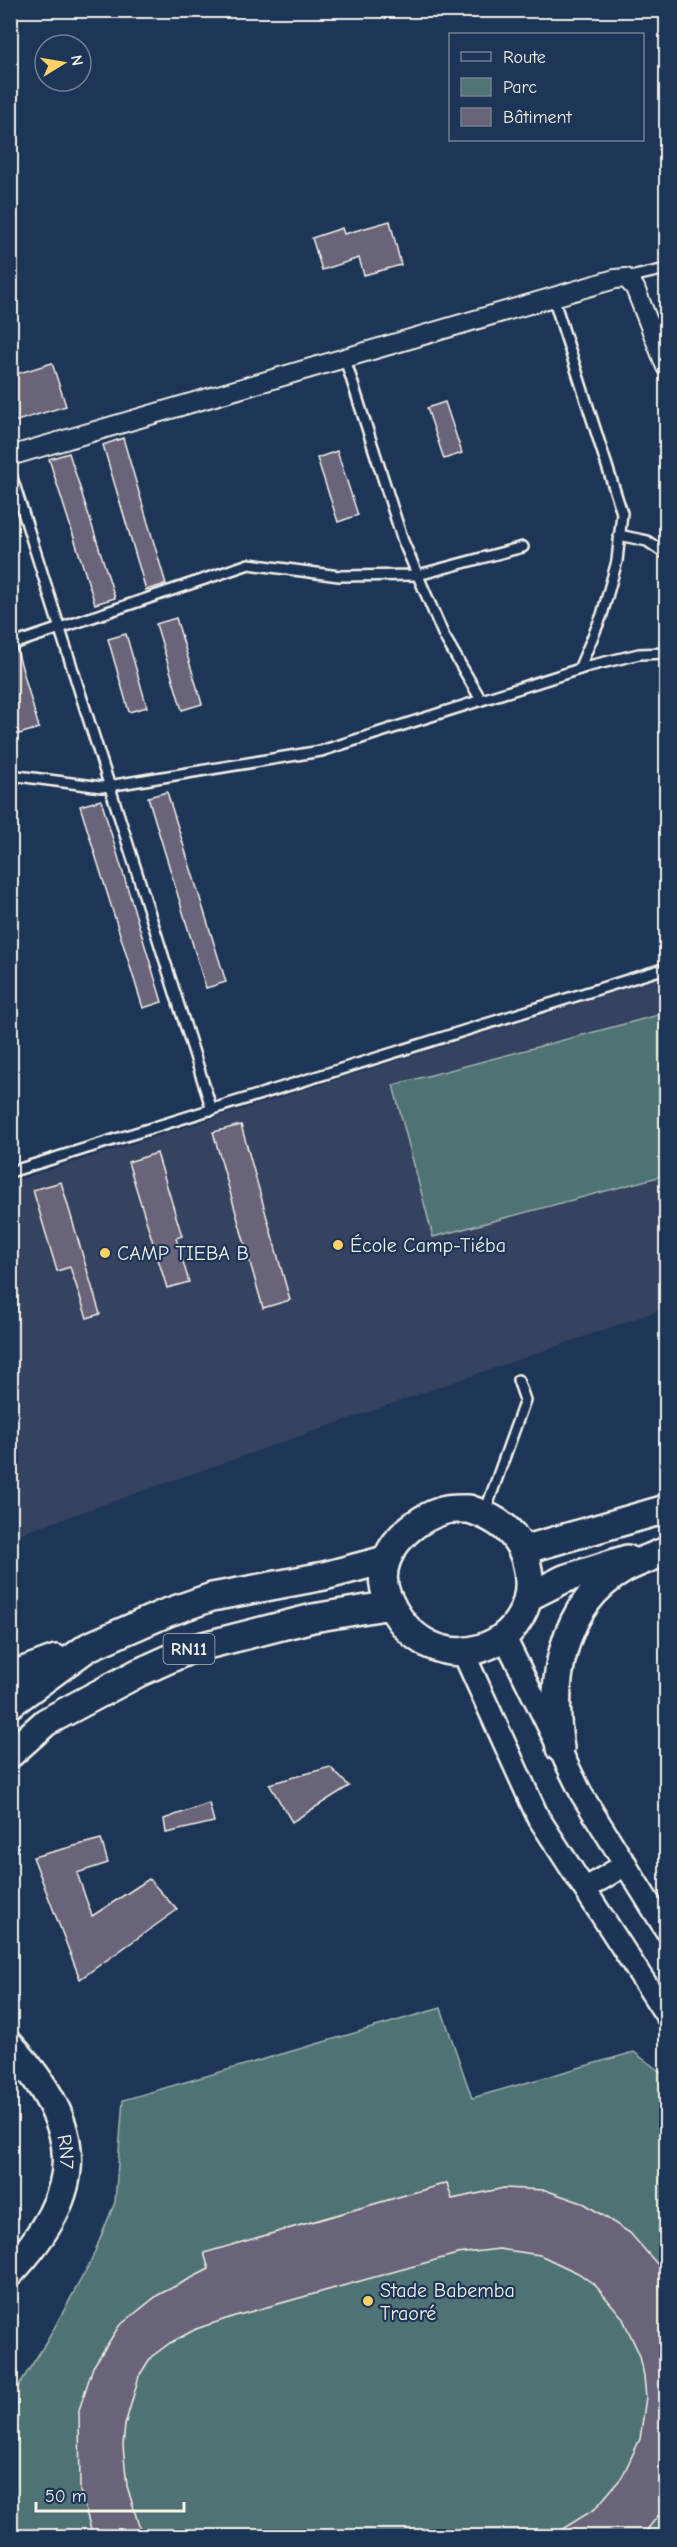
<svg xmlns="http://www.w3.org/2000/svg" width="677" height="2547" font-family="'Comic Neue',sans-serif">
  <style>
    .built { fill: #344361 }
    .green { fill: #507374; stroke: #a2b2ae; stroke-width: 1.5 }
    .building { fill: #6a6479; stroke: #f4f1e8; stroke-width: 1.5 }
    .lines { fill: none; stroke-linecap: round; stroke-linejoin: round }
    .service-casing { stroke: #f4f1e8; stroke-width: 14 }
    .minor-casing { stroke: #f4f1e8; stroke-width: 22 }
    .tertiary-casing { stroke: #f4f1e8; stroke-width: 26 }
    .primary-casing { stroke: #f4f1e8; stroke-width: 32 }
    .trunk-casing { stroke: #f4f1e8; stroke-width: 33 }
    .service { stroke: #1d3557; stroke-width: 9 }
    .minor { stroke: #1d3557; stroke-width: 18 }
    .tertiary { stroke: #1d3557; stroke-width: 21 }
    .primary { stroke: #1d3557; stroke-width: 27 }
    .trunk { stroke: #1d3557; stroke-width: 28 }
    .poi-dot { fill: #ffd166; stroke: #1d3557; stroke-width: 2 }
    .labels { text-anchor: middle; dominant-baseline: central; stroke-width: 4.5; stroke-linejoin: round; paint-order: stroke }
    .shield { fill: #1d3557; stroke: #b4b9bc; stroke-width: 1.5 }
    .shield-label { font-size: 18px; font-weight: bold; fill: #f4f1e8 }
    .poi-label { font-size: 20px; fill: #f4f1e8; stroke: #1d3557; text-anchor: start }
    .street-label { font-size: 20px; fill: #f4f1e8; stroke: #1d3557 }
  </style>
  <rect width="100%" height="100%" fill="#1d3557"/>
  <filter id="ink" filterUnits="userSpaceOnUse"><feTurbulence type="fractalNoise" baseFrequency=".0167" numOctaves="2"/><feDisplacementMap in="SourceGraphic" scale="12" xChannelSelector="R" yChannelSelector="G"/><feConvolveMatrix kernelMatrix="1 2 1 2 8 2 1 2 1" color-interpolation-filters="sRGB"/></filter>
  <g filter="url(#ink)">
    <polygon class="built" points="666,976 666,1308 11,1537 11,1182"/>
    <g class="green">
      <polygon points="666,1013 666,1175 433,1237 393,1085"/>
      <polygon points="441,2008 472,2098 634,2052 666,2076 666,2536 11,2536 10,2399 47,2341 91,2261 115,2202 123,2100"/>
    </g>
    <g class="building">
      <polygon points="390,221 401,265 364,275 359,258 322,270 312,238 342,228 344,234"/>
      <polygon points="52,363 66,406 10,423 10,376"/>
      <polygon points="445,402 462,453 444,459 427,408"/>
      <polygon points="123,438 166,584 146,590 103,445"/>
      <polygon points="337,451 358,515 338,522 317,458"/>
      <polygon points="69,453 115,598 95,604 49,459"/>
      <polygon points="176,618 202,704 182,710 156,624"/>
      <polygon points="126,634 147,707 129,712 108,639"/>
      <polygon points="17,650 39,728 19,734 10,704 10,652"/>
      <polygon points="167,792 226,982 206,988 148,797"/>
      <polygon points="101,800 162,1002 143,1008 80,806"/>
      <polygon points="241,1125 290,1300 263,1308 213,1132"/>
      <polygon points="157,1153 182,1236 176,1238 189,1282 167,1288 128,1162"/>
      <polygon points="61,1182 100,1314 87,1318 70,1267 57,1271 33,1190"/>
      <polygon points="330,1767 349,1786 292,1822 269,1784"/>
      <polygon points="209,1803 214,1822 166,1833 164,1819"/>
      <polygon points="101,1839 108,1863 77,1873 92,1916 149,1879 177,1910 80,1979 33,1857"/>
      <polygon points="447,2183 452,2199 504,2188 545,2190 585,2204 630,2233 666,2274 666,2506 642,2536 551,2536 595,2509 622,2477 640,2439 646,2397 644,2376 640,2356 622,2317 595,2285 578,2273 540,2255 499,2249 457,2254 235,2316 196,2329 170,2343 151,2357 139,2376 125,2425 123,2446 127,2486 142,2536 93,2536 80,2491 79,2410 93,2367 119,2326 158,2295 209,2269 204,2253"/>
    </g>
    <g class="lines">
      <defs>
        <g id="service">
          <polyline points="626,278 666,269"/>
          <polyline points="553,297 622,513 617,561 602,615 579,669"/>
          <polyline points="345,359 403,541 444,636 481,700"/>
          <polyline points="10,471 212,1110"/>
          <polyline points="619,535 647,541 666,554"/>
          <polyline points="10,645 249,564 339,576 418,575 523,547"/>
          <polyline points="10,775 102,787 321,751 589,666 639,654 666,653"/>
          <polyline points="10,1172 666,968"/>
          <polyline points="485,1512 525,1400 518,1380"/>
        </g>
        <polyline id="minor" points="10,456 615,279 626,278 635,288 666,367"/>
        <g id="tertiary">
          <polyline points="504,1636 582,1795 666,1930"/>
          <polyline points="463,1652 538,1817 666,2015"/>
          <polyline points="585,1889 626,1864"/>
        </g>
        <g id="primary">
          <path d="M469,1509C497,1518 518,1532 526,1561C550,1648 428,1695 387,1596C372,1558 407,1522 442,1511C450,1508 460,1509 469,1509Z"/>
          <polyline points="523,1550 666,1509"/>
          <polyline points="528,1597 564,1579 627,1559"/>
          <polyline points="10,1676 56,1659"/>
          <polyline points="10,1704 88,1647 166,1613 212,1597 324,1576 385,1560"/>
          <path d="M560,1748C550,1683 560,1605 624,1569C637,1562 653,1557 666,1551"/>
          <polyline points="10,1754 46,1722 138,1673 191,1649 313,1618 391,1605"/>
        </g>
        <g id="trunk">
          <path id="s1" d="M10,2046C86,2128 86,2191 10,2272"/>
        </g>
      </defs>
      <use href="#service" class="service-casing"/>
      <use href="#minor" class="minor-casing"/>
      <use href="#tertiary" class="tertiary-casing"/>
      <use href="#primary" class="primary-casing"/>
      <use href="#trunk" class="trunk-casing"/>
      <use href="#service" class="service"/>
      <use href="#minor" class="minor"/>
      <use href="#tertiary" class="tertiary"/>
      <use href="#primary" class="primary"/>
      <use href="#trunk" class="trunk"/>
    </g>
  </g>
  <g class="poi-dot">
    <circle cx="338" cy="1245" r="6"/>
    <circle cx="105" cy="1253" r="6"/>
    <circle cx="368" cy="2301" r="6"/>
  </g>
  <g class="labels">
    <rect class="shield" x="163.5" y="1634" width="51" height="30" rx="4.5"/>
    <g class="shield-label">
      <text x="189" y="1649">RN11</text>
    </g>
    <g class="poi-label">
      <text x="350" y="1245">École Camp-Tiéba</text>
      <text x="117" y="1253">CAMP TIEBA B</text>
      <text x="380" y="2290">Stade Babemba<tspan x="380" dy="23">Traoré</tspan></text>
    </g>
    <g class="street-label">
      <text stroke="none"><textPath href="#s1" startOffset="122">RN7</textPath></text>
    </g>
  </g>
  <rect width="677" height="2547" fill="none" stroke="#1d3557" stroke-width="36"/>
  <rect x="18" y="18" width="641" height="2511" fill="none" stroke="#f4f1e8" stroke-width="2" filter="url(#ink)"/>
  <rect x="449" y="33" width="195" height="108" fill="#1d3557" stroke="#738091" stroke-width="1.5"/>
  <rect x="461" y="52" width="30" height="9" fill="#1d3557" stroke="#738091" stroke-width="1.5"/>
  <text x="503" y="63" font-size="18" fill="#f4f1e8">Route</text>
  <rect x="461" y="78" width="30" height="18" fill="#507374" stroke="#738091" stroke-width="1.5"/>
  <text x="503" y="93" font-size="18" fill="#f4f1e8">Parc</text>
  <rect x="461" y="108" width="30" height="18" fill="#6a6479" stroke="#738091" stroke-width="1.5"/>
  <text x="503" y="123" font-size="18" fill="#f4f1e8">Bâtiment</text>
  <g transform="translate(63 63) rotate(79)"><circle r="28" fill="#1d3557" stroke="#738091" stroke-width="1.5"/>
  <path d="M0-4.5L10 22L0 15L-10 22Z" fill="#ffd166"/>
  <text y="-9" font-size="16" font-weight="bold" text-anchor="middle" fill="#f4f1e8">N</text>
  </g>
  <path d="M36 2502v9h148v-9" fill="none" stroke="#f4f1e8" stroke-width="3"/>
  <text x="45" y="2502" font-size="18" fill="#f4f1e8" stroke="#1d3557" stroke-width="4.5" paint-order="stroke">50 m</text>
</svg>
